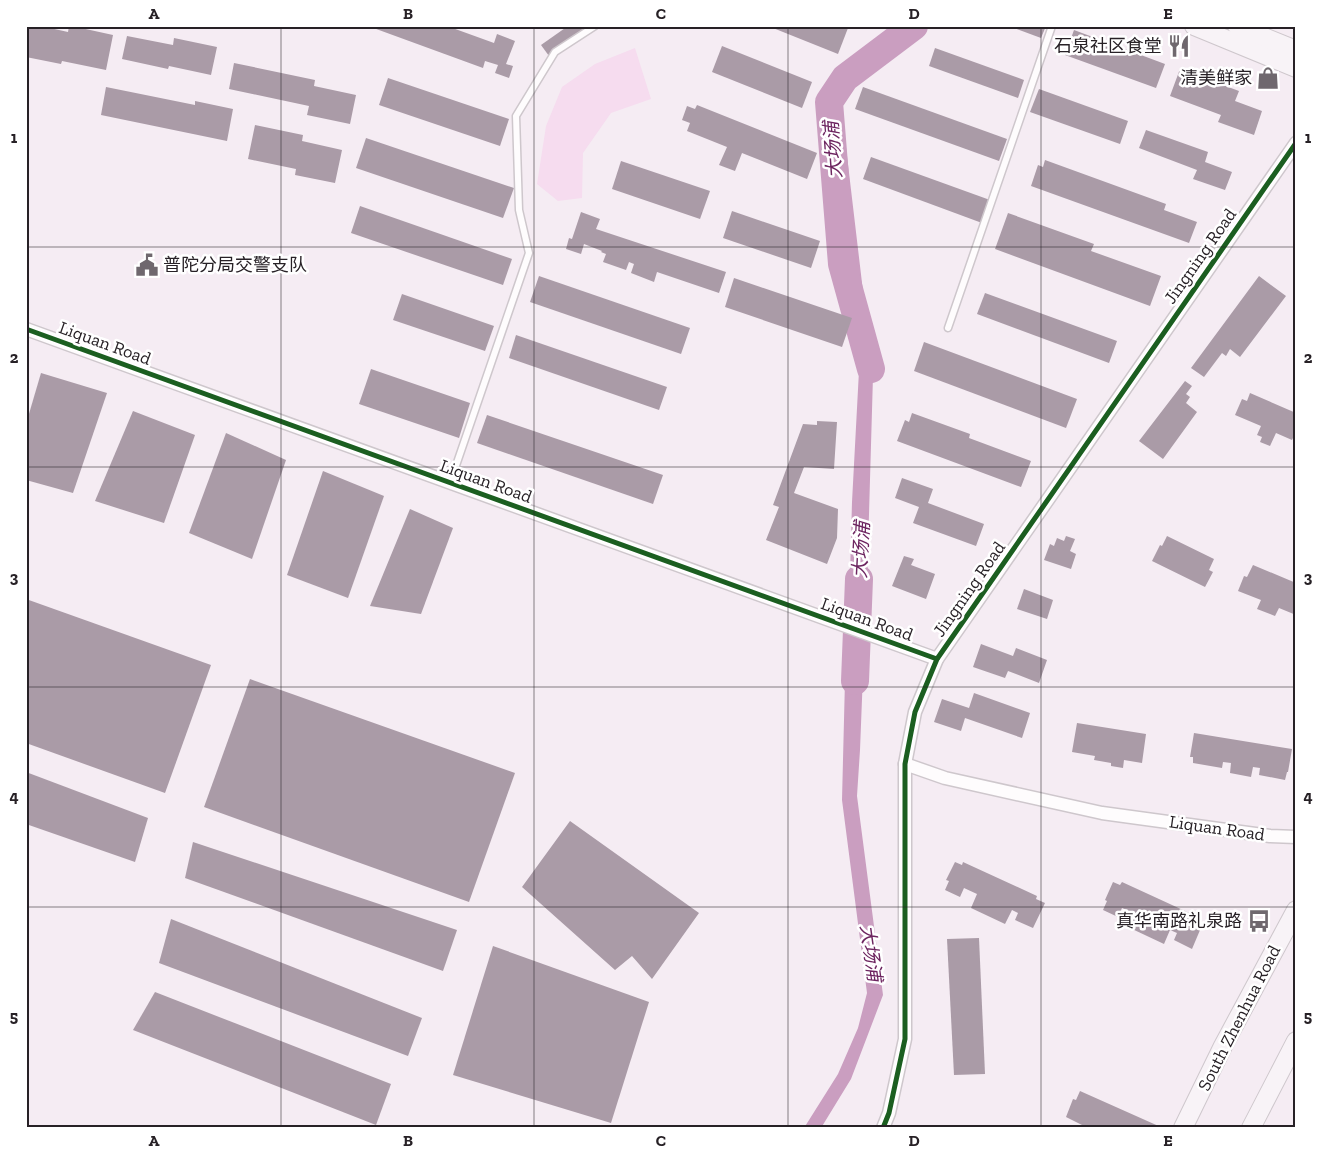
<svg xmlns="http://www.w3.org/2000/svg" width="1322" height="1154" font-family="'Zilla Slab','Noto Sans SC',serif">
  <style>
    .green { fill: #f6dcef }
    .water { fill: #ca9ec0 }
    .lines { fill: none; stroke-linecap: round; stroke-linejoin: round }
    .river { stroke: #ca9ec0; stroke-width: 28 }
    .building { fill: #aa9ba7 }
    .lane-casing { stroke: #cec7cc; stroke-width: 9 }
    .street-casing { stroke: #cec7cc; stroke-width: 15 }
    .secondary-casing { stroke: #cec7cc; stroke-width: 20 }
    .lane { stroke: #fefcfd; stroke-width: 6 }
    .street { stroke: #fefcfd; stroke-width: 12 }
    .secondary { stroke: #f8f3f7; stroke-width: 18 }
    .cycleway-casing { stroke: #fff; stroke-width: 8 }
    .cycleway { stroke: #1b5e20; stroke-width: 5 }
    .grid { fill: none; stroke: #272126; stroke-width: 1; stroke-opacity: 0.55 }
    .labels { text-anchor: middle; dominant-baseline: central; stroke-width: 5; stroke-linejoin: round; paint-order: stroke }
    .poi-label { font-size: 18px; fill: #272126; stroke: #fff; text-anchor: end }
    .street-label { font-size: 18px; fill: #272126; stroke: #fff }
    .water-label { font-size: 19px; font-style: italic; fill: #6d2560; stroke: #fff }
    .neatline { fill: none; stroke: #272126; stroke-width: 2 }
    .grid-label { font-size: 16px; text-anchor: middle; font-weight: bold; fill: #272126 }
  </style>
  <rect width="100%" height="100%" fill="#f5ecf3"/>
  <polygon class="green" points="635,48 651,99 611,113 583,153 582,198 558,201 537,184 546,126 562,87 595,64"/>
  <g class="water">
    <polygon points="895,26 924,26 852,73 841,105 873,376 866,618 849,611 852,502 861,333 842,264 829,102 843,65"/>
    <polygon points="846,640 864,648 860,750 857,796 883,995 851,1079 821,1128 804,1128 838,1074 858,1028 867,993 842,800"/>
  </g>
  <g class="lines">
    <g class="river">
      <polyline points="871,369 842,264 829,102 845,78 914,26"/>
      <polyline points="855,681 859,579"/>
    </g>
  </g>
  <g class="building">
    <polygon points="26,26 41,26 68,32 69,26 72,26 113,35 106,70 62,61 61,64 26,57"/>
    <polygon points="368,26 447,26 494,43 497,34 515,41 506,64 513,66 509,78 495,73 498,65 485,61 483,68"/>
    <polygon points="568,26 590,26 549,56 541,45"/>
    <polygon points="768,26 843,26 848,28 838,54"/>
    <polygon points="1009,26 1046,26 1041,38"/>
    <polygon points="1074,30 1165,64 1156,88 1065,55"/>
    <polygon points="127,36 173,45 174,38 217,47 211,75 169,66 168,69 122,59"/>
    <polygon points="722,46 812,82 802,108 712,72"/>
    <polygon points="935,48 1024,80 1018,98 929,66"/>
    <polygon points="234,63 315,80 314,86 356,95 350,124 307,115 309,106 229,89"/>
    <polygon points="1180,69 1239,91 1235,101 1262,111 1254,135 1218,122 1221,115 1170,96"/>
    <polygon points="388,78 509,119 500,146 379,105"/>
    <polygon points="106,87 195,105 195,101 233,109 227,141 101,115"/>
    <polygon points="863,87 1007,139 999,161 855,109"/>
    <polygon points="1039,89 1128,121 1120,144 1030,112"/>
    <polygon points="697,105 817,153 807,179 742,153 735,171 719,165 727,147 687,131 690,123 682,120 687,106 695,109"/>
    <polygon points="255,125 303,135 302,141 342,150 335,183 295,175 296,169 248,159"/>
    <polygon points="1146,130 1208,152 1205,162 1232,172 1225,190 1193,179 1197,170 1139,148"/>
    <polygon points="366,138 514,188 503,218 356,168"/>
    <polygon points="871,157 990,200 982,223 863,179"/>
    <polygon points="1045,160 1166,204 1164,210 1197,222 1189,243 1031,186 1038,165 1043,167"/>
    <polygon points="621,161 710,191 700,219 612,189"/>
    <polygon points="360,206 512,259 503,285 351,233"/>
    <polygon points="732,211 820,241 811,268 723,238"/>
    <polygon points="581,212 600,219 596,229 726,272 719,293 657,272 654,282 631,273 634,264 629,262 626,270 603,262 606,254 601,252 602,251 584,244 581,254 566,249 569,238 572,239"/>
    <polygon points="1008,213 1094,244 1091,251 1161,276 1150,306 995,249"/>
    <polygon points="539,276 690,328 681,354 530,302"/>
    <polygon points="1259,276 1286,296 1240,357 1230,349 1226,356 1222,353 1204,377 1191,368"/>
    <polygon points="734,278 852,318 842,347 725,307"/>
    <polygon points="985,293 1117,341 1109,363 977,314"/>
    <polygon points="402,294 494,326 485,351 393,320"/>
    <polygon points="516,335 667,387 659,410 509,358"/>
    <polygon points="924,342 1077,399 1066,428 914,371"/>
    <polygon points="371,369 470,403 459,438 359,404"/>
    <polygon points="41,373 107,393 73,493 26,480 26,424"/>
    <polygon points="1185,381 1192,386 1186,394 1190,397 1186,403 1197,412 1163,459 1139,441"/>
    <polygon points="1250,393 1296,413 1296,432 1292,440 1276,433 1270,446 1260,442 1262,437 1257,435 1261,426 1235,415 1242,399 1247,401"/>
    <polygon points="133,411 195,435 164,523 95,501"/>
    <polygon points="912,413 970,434 969,438 1031,461 1021,487 897,441 905,420 909,422"/>
    <polygon points="487,415 663,475 653,504 477,443"/>
    <polygon points="817,421 837,422 834,469 804,467 794,493 838,509 837,538 827,564 766,540 779,507 773,505 803,424 817,425"/>
    <polygon points="226,433 286,460 252,559 189,533"/>
    <polygon points="323,471 384,496 348,598 287,575"/>
    <polygon points="902,478 933,489 928,503 984,524 976,546 913,523 919,507 895,498"/>
    <polygon points="410,509 453,528 421,614 370,606"/>
    <polygon points="1066,536 1075,539 1070,551 1076,554 1071,569 1044,560 1050,544 1054,546 1057,538 1064,541"/>
    <polygon points="1167,536 1214,559 1209,570 1213,572 1205,587 1152,561 1160,545 1162,546"/>
    <polygon points="904,556 914,559 911,565 935,574 926,599 892,586"/>
    <polygon points="1253,565 1296,583 1296,615 1279,608 1275,616 1257,609 1261,600 1238,591 1244,576 1247,577"/>
    <polygon points="1024,589 1053,600 1047,619 1017,609"/>
    <polygon points="26,599 211,665 165,793 26,743"/>
    <polygon points="981,644 1013,656 1016,648 1047,660 1039,683 1008,671 1005,678 973,667"/>
    <polygon points="250,679 515,773 469,902 204,807"/>
    <polygon points="974,693 1030,713 1022,738 965,718 961,731 934,722 942,699 969,708"/>
    <polygon points="1077,723 1146,734 1142,763 1124,760 1123,768 1111,766 1111,763 1094,760 1095,756 1072,752"/>
    <polygon points="1194,733 1292,749 1288,772 1287,772 1285,780 1259,775 1260,768 1253,767 1251,777 1230,773 1231,763 1223,762 1222,768 1193,763 1193,757 1190,757"/>
    <polygon points="26,772 148,818 135,862 26,824"/>
    <polygon points="570,821 699,913 652,979 632,956 615,970 522,887"/>
    <polygon points="193,842 457,930 443,971 185,878"/>
    <polygon points="955,862 962,865 963,862 1037,896 1036,899 1045,903 1033,928 1015,920 1018,913 1012,910 1005,924 971,908 977,894 964,888 960,897 945,890 949,881 946,880"/>
    <polygon points="1113,882 1120,885 1122,882 1196,916 1194,919 1203,923 1192,949 1174,940 1177,933 1170,930 1164,944 1130,928 1136,914 1122,908 1118,917 1103,910 1107,901 1105,900"/>
    <polygon points="171,919 422,1018 408,1056 159,963"/>
    <polygon points="979,938 985,1074 954,1075 947,939"/>
    <polygon points="493,946 649,1002 611,1123 453,1075"/>
    <polygon points="155,992 391,1084 376,1125 133,1030"/>
    <polygon points="1080,1091 1163,1128 1088,1128 1066,1117 1073,1099 1076,1100"/>
  </g>
  <g class="lines">
    <defs>
      <g id="lane">
        <polyline points="948,328 1052,26"/>
        <polyline points="450,483 529,253 519,210 516,116 555,52 595,26"/>
      </g>
      <g id="street">
        <polyline points="26,329 937,659"/>
        <polyline points="905,764 945,778 1102,813 1270,836 1296,837"/>
        <polyline points="883,1128 889,1113 905,1039 905,764 915,712 937,659 1296,143"/>
      </g>
      <g id="secondary">
        <polyline points="1194,26 1296,68"/>
        <polyline points="1237,26 1296,50"/>
        <polyline points="1183,1128 1223,1046 1296,910"/>
        <polyline points="1251,1128 1296,1041"/>
      </g>
    </defs>
    <use href="#lane" class="lane-casing"/>
    <use href="#street" class="street-casing"/>
    <use href="#secondary" class="secondary-casing"/>
    <use href="#lane" class="lane"/>
    <use href="#street" class="street"/>
    <use href="#secondary" class="secondary"/>
    <defs>
      <g id="cycleway">
        <polyline points="26,329 937,659"/>
        <polyline points="883,1128 889,1113 905,1039 905,764 915,712 937,659 1296,143"/>
      </g>
    </defs>
    <use href="#cycleway" class="cycleway-casing"/>
    <use href="#cycleway" class="cycleway"/>
  </g>
  <path class="grid" d="M281,26V1128M534,26V1128M788,26V1128M1041,26V1128M26,247H1296M26,467H1296M26,687H1296M26,907H1296"/>
  <defs>
    <symbol id="restaurant-bare" viewBox="-9 -9 18 18"><path d="M-5-6h1v4h1v-4h1v4h1v-4h1v5L-1.5 .5V6h-2V.5L-5-1ZM5-6V6H3V1.5H1.5Q1.5-4 5-6Z" fill="#6f686e" stroke="#fff" stroke-width="2.5" paint-order="stroke"/></symbol>
    <symbol id="shop-bare" viewBox="-9 -9 18 18"><path d="M-5-2.5h2.3a2.7 3.5 0 0 1 5.4 0H5L5.5 6h-11ZM-1.5-2.5h3a1.5 2.3 0 0 0-3 0Z" fill="#6f686e" stroke="#fff" stroke-width="2.5" paint-order="stroke"/></symbol>
    <symbol id="civic-bare" viewBox="-9 -9 18 18"><path d="M-.6-6.5H3V-4.5H.6V-3L4-1V1h2V6H-6V1h2V-1L-.6-3ZM-1.2 2.5V6h2.4V2.5Z" fill="#6f686e" stroke="#fff" stroke-width="2.5" paint-order="stroke"/></symbol>
    <symbol id="bus-bare" viewBox="-9 -9 18 18"><path d="M-5-6H5V4H4V6H2V4H-2V6H-4V4H-5ZM-3.5-4V0h7V-4ZM-3.5 1.2v1.5H-2V1.2ZM2 1.2v1.5H3.5V1.2Z" fill="#6f686e" stroke="#fff" stroke-width="2.5" paint-order="stroke"/></symbol>
  </defs>
  <g fill-rule="evenodd">
    <use href="#restaurant-bare" x="1163" y="30" width="32" height="32"/>
    <use href="#shop-bare" x="1252" y="62" width="32" height="32"/>
    <use href="#civic-bare" x="131" y="249" width="32" height="32"/>
    <use href="#bus-bare" x="1243" y="905" width="32" height="32"/>
  </g>
  <g class="labels">
    <g class="poi-label">
      <text x="1162" y="46">石泉社区食堂</text>
      <text x="1252" y="78">清美鲜家</text>
      <text x="163" y="265" text-anchor="start">普陀分局交警支队</text>
      <text x="1242" y="921">真华南路礼泉路</text>
    </g>
    <g class="street-label">
      <text transform="translate(1200 256) rotate(-55)">Jingning Road</text>
      <text transform="translate(105 343) rotate(20)">Liquan Road</text>
      <text transform="translate(486 481) rotate(20)">Liquan Road</text>
      <text transform="translate(969 589) rotate(-55)">Jingning Road</text>
      <text transform="translate(867 619) rotate(20)">Liquan Road</text>
      <text transform="translate(1217 828) rotate(8)">Liquan Road</text>
      <text transform="translate(1239 1018) rotate(-63)">South Zhenhua Road</text>
    </g>
    <g class="water-label">
      <text transform="translate(833 150) rotate(-94)">大场浦</text>
      <text transform="translate(861 550) rotate(-87)">大场浦</text>
      <text transform="translate(871 953) rotate(82)">大场浦</text>
    </g>
  </g>
  <rect width="1322" height="1154" fill="none" stroke="#ffffff" stroke-width="55"/>
  <rect x="28" y="28" width="1266" height="1098" class="neatline"/>
  <g class="grid-label">
    <text x="154" y="19">A</text>
    <text x="408" y="19">B</text>
    <text x="661" y="19">C</text>
    <text x="914" y="19">D</text>
    <text x="1168" y="19">E</text>
    <text x="14" y="143">1</text>
    <text x="1308" y="143">1</text>
    <text x="14" y="363">2</text>
    <text x="1308" y="363">2</text>
    <text x="14" y="583">3</text>
    <text x="1308" y="583">3</text>
    <text x="14" y="802">4</text>
    <text x="1308" y="802">4</text>
    <text x="14" y="1022">5</text>
    <text x="1308" y="1022">5</text>
    <text x="154" y="1146">A</text>
    <text x="408" y="1146">B</text>
    <text x="661" y="1146">C</text>
    <text x="914" y="1146">D</text>
    <text x="1168" y="1146">E</text>
  </g>
</svg>
